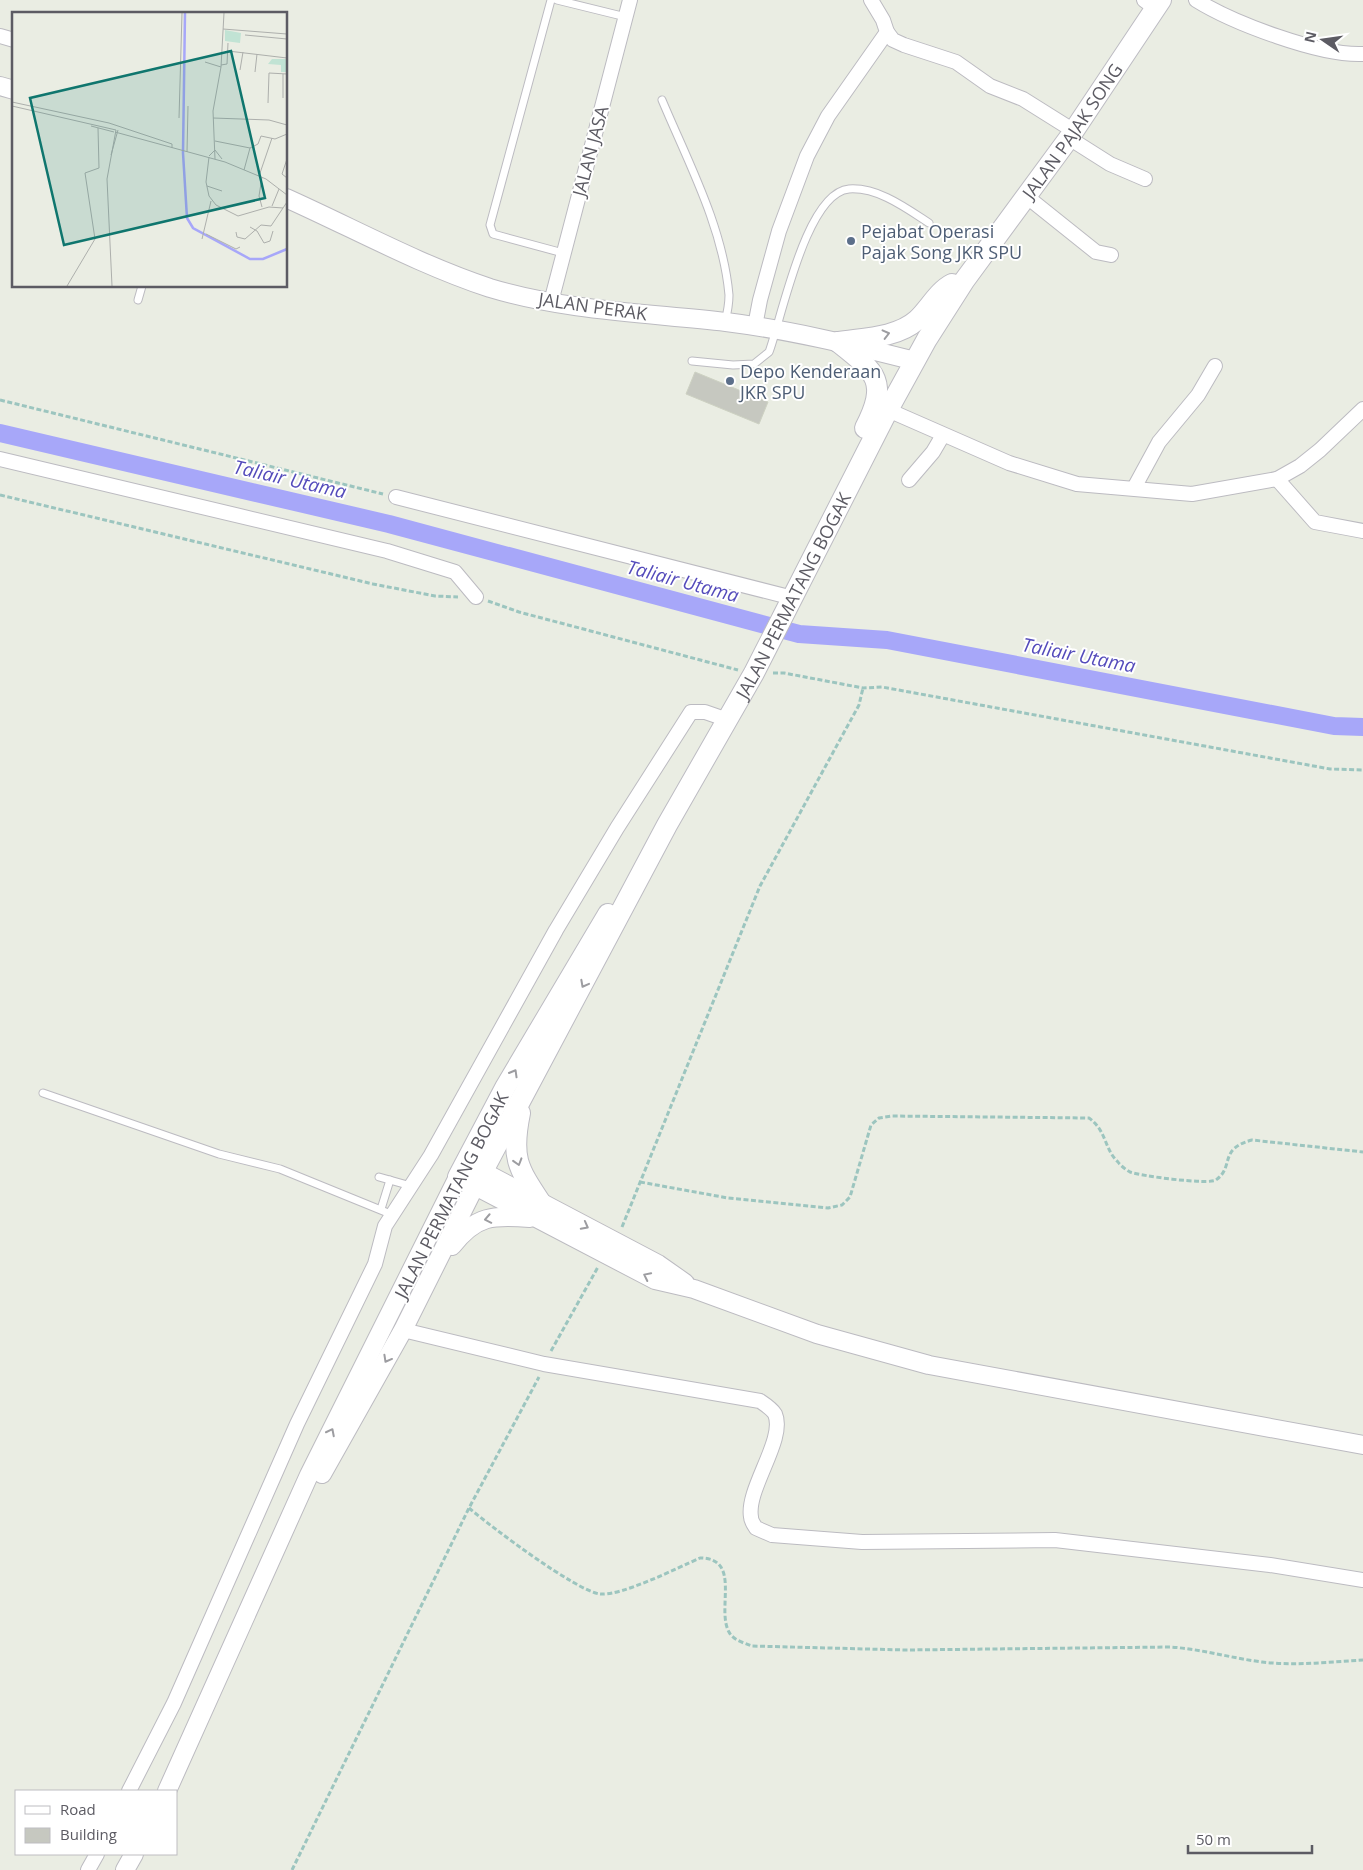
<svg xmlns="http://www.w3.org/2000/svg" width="1363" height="1870" font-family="'Open Sans',sans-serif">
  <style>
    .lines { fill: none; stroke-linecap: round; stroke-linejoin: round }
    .canal { stroke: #a7a7f9; stroke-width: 18 }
    .building { fill: #c6c8c0; stroke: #cdd1c2 }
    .service-casing { stroke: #bcbbc1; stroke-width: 9 }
    .minor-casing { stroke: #bcbbc1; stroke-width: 16 }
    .tertiary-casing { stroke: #bcbbc1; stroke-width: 20 }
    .secondary-casing { stroke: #bdbcc3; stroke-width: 22 }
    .path { stroke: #9cc5bf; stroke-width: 3; stroke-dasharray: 5 2.5; stroke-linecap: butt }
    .service { stroke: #fff; stroke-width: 7 }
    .minor { stroke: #fff; stroke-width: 14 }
    .tertiary { stroke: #fff; stroke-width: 18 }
    .secondary { stroke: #fff; stroke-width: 20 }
    .oneway { stroke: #9d9da1 }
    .service-dot { fill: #5c6f8a; stroke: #fff; stroke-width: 2 }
    .labels { text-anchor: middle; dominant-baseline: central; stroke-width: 4; stroke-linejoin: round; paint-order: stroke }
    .street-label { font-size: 18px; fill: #5c5b63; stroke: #fff }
    .service-label { font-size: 18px; fill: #4e5e75; stroke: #fff; text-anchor: start }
    .water-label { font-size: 19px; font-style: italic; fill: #544bbb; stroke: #fff }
    .inset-river { fill: none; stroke: #a7a7f9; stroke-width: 2.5 }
    .inset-road { fill: none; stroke: #adafac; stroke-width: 1 }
    .view { fill: #0f766e; fill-opacity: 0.15; stroke: #0f766e; stroke-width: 2.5 }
    .inset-edge { fill: none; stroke: #5c5b63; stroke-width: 2.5 }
  </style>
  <rect width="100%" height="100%" fill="#eaede3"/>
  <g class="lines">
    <polyline class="canal" points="0,433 389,524 799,634 887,640 1334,726 1363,727"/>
  </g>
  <polygon class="building" points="695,372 768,402 759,424 686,394"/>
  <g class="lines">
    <defs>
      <g id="service">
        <polyline points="551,0 490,225 493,234 563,253"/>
        <polyline points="557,0 626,17"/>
        <path d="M662,100C688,162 723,227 729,295C729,304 727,314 725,322"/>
        <polyline points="138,300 142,286"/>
        <path d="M692,361L733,365L754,364L769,352C782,317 806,193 849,189C878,187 906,208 929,223"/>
        <polyline points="43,1093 219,1154 280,1169 393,1215"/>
        <polyline points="379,1177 411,1186"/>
        <polyline points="381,1209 390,1180"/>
      </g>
      <g id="minor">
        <polyline points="1144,0 1155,8"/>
        <path d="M1196,0C1233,23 1320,56 1363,54"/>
        <polyline points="887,32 893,40 904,45 956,62 990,86 1023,99 1074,131"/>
        <polyline points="0,36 14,40"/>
        <polyline points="1069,138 1110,164 1145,179"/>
        <polyline points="1026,196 1096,252 1111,255"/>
        <polyline points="551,302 630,0"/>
        <polyline points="755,326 760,300 779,231 807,156 828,116 887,32 883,20 871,0"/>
        <polyline points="888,410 1009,463 1077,484 1192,494 1277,479 1300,466 1320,450 1363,409"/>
        <polyline points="0,459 387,551 455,572 476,597"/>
        <polyline points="1277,479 1315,522 1363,531"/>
        <polyline points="909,480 933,452 943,435"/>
        <polyline points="1134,488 1159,442 1198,395 1215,366"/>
        <polyline points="396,497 793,598"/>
        <path d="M403,1330L544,1364L760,1401C766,1405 772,1409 775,1414C786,1439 746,1489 751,1517C751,1521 754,1525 756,1528L772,1535L862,1542L1055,1540L1270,1565L1363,1580"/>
        <polyline points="129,1791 174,1703 297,1424 375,1264 385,1226 431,1155 556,930 617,828 691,712 705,712 728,720"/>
        <polyline points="88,1870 97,1854"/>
      </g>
      <g id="tertiary">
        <polyline points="0,86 14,90"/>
        <path d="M286,198C353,228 420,265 490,288C566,311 648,313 726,322C790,330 852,345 915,361"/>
        <polyline points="472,1166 658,1264 685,1283"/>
        <path d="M452,1246C476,1215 493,1215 530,1218"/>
        <polyline points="322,1474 403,1330 475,1186"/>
        <polyline points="167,1791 309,1475 458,1177 655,1280 694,1289 817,1334 929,1365 1363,1445"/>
        <polyline points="125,1870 134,1854"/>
      </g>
      <g id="secondary">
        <path d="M838,342C876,372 889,381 865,428"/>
        <path d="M838,342C863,338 897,338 917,320C929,309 938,291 952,284"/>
        <path d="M520,1113C511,1157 517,1167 541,1203"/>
        <polyline points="458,1177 506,1086 608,914"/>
        <path id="s1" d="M475,1186L667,825L754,673L888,410L927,339L964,281L1069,138L1161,0"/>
      </g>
    </defs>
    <use href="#service" class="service-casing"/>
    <use href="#minor" class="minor-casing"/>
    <use href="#tertiary" class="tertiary-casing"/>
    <use href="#secondary" class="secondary-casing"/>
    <g class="path">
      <polyline points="0,400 383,494"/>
      <polyline points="0,495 373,584 435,596 458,597"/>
      <polyline points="488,601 519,612 738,670"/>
      <polyline points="773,673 784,673 863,688 882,687 1330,769 1363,770"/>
      <path d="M640,1182L728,1198L828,1208L842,1205L850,1197L871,1125L879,1118L892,1116L1089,1118C1107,1131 1104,1149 1118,1162C1120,1165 1126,1170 1130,1172C1140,1176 1209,1185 1216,1180C1235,1166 1218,1149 1252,1140L1363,1152"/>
      <polyline points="622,1227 760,886 859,705 863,688"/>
      <polyline points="551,1351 598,1267"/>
      <path d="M469,1508C490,1526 576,1591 600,1594C622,1596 677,1568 700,1558C742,1558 716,1609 729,1632C733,1640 744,1643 752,1646L905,1650L1170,1647C1201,1649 1231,1658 1262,1662C1295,1666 1330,1662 1363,1660"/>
      <polyline points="292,1870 469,1508 539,1377"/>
    </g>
    <use href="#service" class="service"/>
    <use href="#minor" class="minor"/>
    <use href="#tertiary" class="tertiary"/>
    <use href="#secondary" class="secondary"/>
  </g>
  <defs><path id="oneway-chevron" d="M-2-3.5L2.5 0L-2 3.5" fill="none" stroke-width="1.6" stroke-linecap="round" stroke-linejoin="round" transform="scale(1.25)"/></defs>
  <g class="oneway">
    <use href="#oneway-chevron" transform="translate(886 334) rotate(-14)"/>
    <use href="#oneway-chevron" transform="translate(584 984) rotate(118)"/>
    <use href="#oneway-chevron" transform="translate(514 1073) rotate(-60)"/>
    <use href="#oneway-chevron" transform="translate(518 1162) rotate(73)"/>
    <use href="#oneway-chevron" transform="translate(488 1219) rotate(169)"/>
    <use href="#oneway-chevron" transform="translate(585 1226) rotate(28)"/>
    <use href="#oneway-chevron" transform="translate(647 1276) rotate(-154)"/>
    <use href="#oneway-chevron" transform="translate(387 1359) rotate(119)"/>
    <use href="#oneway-chevron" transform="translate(331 1432) rotate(-63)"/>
  </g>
  <g class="service-dot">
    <circle cx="851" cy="241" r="5"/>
    <circle cx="730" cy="381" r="5"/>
  </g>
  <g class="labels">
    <g class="street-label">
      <text stroke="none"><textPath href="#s1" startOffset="1214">JALAN PAJAK SONG</textPath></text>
      <text transform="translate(590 151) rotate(-75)">JALAN JASA</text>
      <text transform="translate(593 306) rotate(8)">JALAN PERAK</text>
      <text stroke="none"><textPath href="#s1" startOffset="671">JALAN PERMATANG BOGAK</textPath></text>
      <text transform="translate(451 1195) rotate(-63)">JALAN PERMATANG BOGAK</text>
    </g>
    <g class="service-label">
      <text x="861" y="231">Pejabat Operasi<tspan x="861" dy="21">Pajak Song JKR SPU</tspan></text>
      <text x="740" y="371">Depo Kenderaan<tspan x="740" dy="21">JKR SPU</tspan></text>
    </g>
    <g class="water-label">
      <text transform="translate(290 479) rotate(13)">Taliair Utama</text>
      <text transform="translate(683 581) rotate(15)">Taliair Utama</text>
      <text transform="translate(1079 655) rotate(11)">Taliair Utama</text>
    </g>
  </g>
  <g transform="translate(12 12)">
    <rect width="275" height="275" fill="#eaede3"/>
    <path d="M213,18L229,21L228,31L213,29ZM260,47H275V60H269V53L256,52Z" fill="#c1e3d4"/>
    <path class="inset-river" d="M173,1L171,141L175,206L181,216L238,247H251L275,237"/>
    <path class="inset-road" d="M211,17L275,22M233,23L275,27M216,39L275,46M193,50L209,55M209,53L215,52L216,31M228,58L231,40M243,60L245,42M271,86V62M0,90L97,111L160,132V136M256,91L257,61L275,62M0,94L104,118L95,167L100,274M167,106L170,1M201,106L257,108L275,113M79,114L102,120M103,120L213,150L254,167L275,183M203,129L238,136L246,132L249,124L263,127L275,122M175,140L176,94M99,143L106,118M197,144L203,138L210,147M197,145L194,170L197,184L204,193L226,204L257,195L271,196M203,147L201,99L209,55L212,1M275,147L270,162L275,166M232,158L238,136M247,164L260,126M250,165L247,184L250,195M195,174L210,179M260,194L267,177M238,215L245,219L252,231L258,229L261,219M224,220L225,225L233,227L249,213L259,214L275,190M194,222L224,237L228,235M190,227L199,189M55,274L83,227L73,161L87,156L86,116"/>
    <path class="view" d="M219,39L253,186L52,233L18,86Z"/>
    <rect width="275" height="275" class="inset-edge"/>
  </g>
  <rect x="15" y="1790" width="162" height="65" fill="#ffffff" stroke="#bebdc1"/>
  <rect x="25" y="1806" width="25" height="8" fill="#ffffff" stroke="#bebdc1"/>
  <text x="60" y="1815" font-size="15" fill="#5c5b63">Road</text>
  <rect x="25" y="1828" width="25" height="15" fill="#c6c8c0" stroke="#bebdc1"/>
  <text x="60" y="1840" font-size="15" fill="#5c5b63">Building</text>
  <g transform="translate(1323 40) rotate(283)" stroke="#ffffff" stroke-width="4" paint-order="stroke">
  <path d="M0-4L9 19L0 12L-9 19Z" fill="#5c5b63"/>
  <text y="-8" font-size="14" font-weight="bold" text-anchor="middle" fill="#5c5b63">N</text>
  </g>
  <path d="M1188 1845v8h124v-8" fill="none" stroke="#5c5b63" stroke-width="2.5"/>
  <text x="1196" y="1845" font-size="15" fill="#5c5b63" stroke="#ffffff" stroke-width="4" paint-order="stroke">50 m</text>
</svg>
